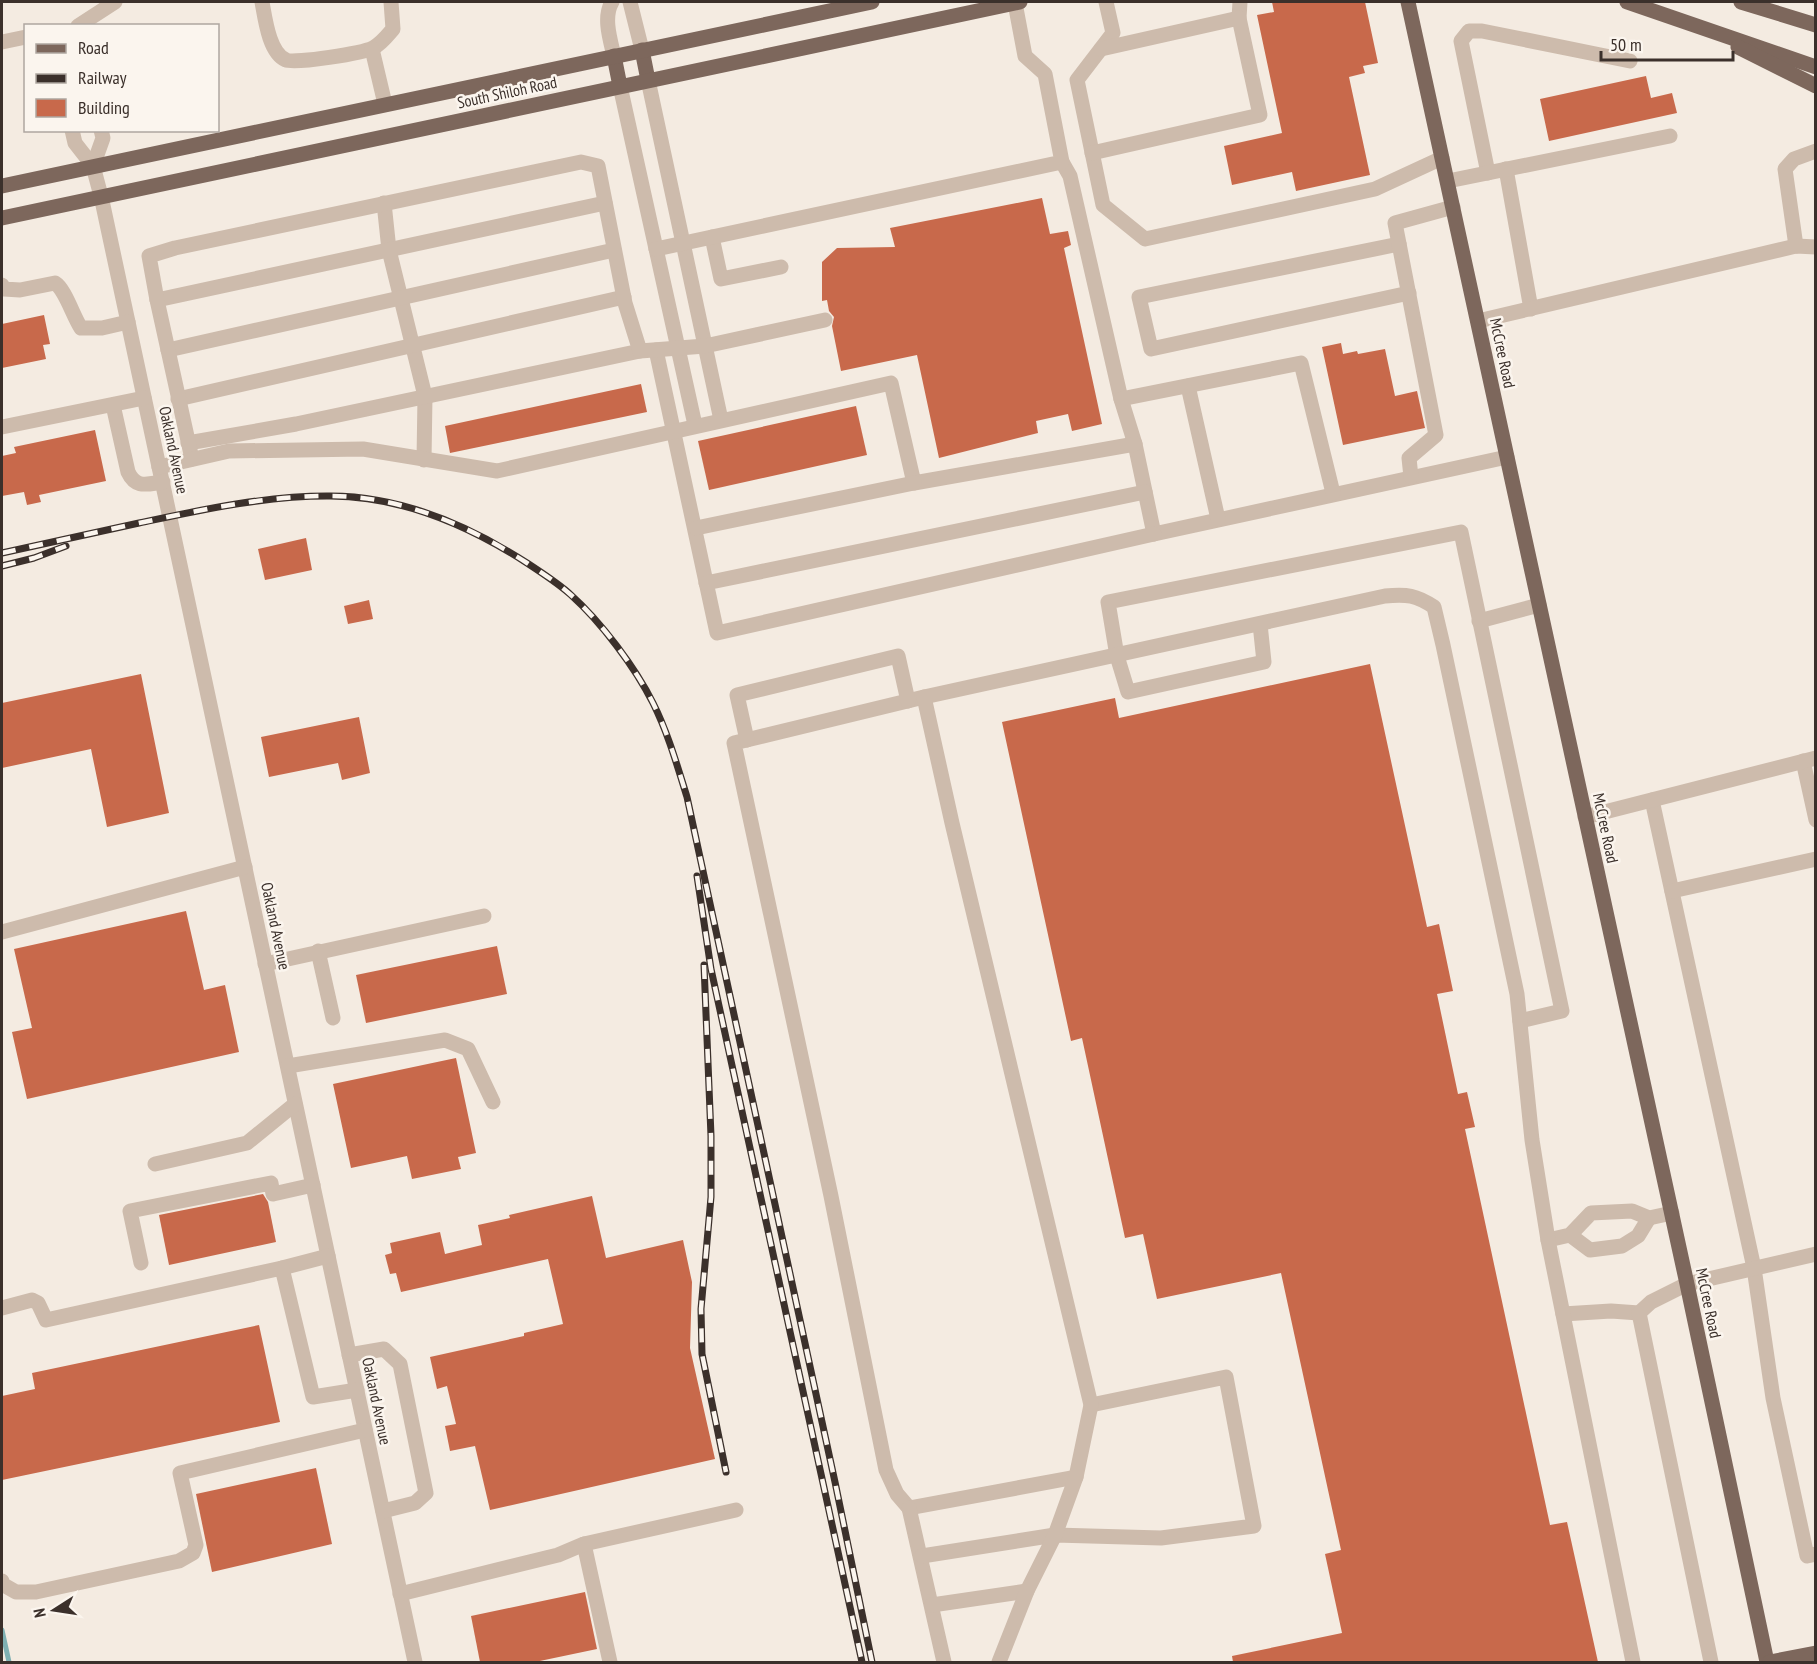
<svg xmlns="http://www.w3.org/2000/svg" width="1817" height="1664" font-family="'PT Sans Narrow',sans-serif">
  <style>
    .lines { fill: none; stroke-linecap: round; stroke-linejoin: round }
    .stream { stroke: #7fb0b2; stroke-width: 5 }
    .building { fill: #c8694b }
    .minor { stroke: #cdbbac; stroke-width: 15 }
    .major { stroke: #7d675c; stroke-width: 15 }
    .rail-casing { stroke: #3b302b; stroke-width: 7 }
    .rail { stroke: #fbf5ee; stroke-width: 4.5; stroke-dasharray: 14; stroke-linecap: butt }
    .labels { text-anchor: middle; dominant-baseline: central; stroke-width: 5; stroke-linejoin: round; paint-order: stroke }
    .street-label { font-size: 16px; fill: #3b302b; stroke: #fbf5ee }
  </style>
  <rect width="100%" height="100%" fill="#f4ebe1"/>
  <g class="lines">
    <polyline class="stream" points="2,1630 9,1662"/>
  </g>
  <g class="building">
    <polygon points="1272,2 1365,2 1378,63 1363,66 1365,73 1349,77 1370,175 1296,191 1292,172 1232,185 1224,146 1282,133 1257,15 1274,12"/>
    <polygon points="1646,76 1651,98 1672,93 1677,113 1549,141 1540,99"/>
    <polygon points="1042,198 1050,234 1068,231 1071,245 1064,248 1102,424 1072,431 1068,414 1036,421 1038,433 939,458 917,355 841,371 832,326 834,317 829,311 827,300 822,301 822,262 837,248 895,247 890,228"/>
    <polygon points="44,315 50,344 43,345 46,359 2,368 2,324"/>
    <polygon points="1341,343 1343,354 1357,351 1358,354 1385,349 1395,396 1417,391 1425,428 1343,445 1322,347"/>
    <polygon points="641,384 647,412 450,453 445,426"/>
    <polygon points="856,406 867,455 709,490 698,441"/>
    <polygon points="95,430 106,481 39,495 41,502 27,505 24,492 2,496 2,456 16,453 14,447"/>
    <polygon points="306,538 312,570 265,580 258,549"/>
    <polygon points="369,600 373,619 348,624 344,606"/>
    <polygon points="1370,664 1427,927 1439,924 1453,991 1437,994 1458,1094 1467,1092 1475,1127 1465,1129 1550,1525 1567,1522 1598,1662 1233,1662 1232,1656 1342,1633 1325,1554 1341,1550 1281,1273 1157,1299 1143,1234 1125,1238 1082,1038 1071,1041 1002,722 1115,698 1119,718"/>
    <polygon points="141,674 169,813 107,827 91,749 2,768 2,703"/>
    <polygon points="359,717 370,773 342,780 338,763 269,777 261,737"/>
    <polygon points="186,911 204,990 225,985 239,1052 27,1099 12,1032 32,1028 14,949"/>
    <polygon points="497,946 507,994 366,1023 356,975"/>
    <polygon points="456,1058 476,1153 458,1157 461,1169 412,1179 407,1156 351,1168 333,1084"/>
    <polygon points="263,1194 268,1202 276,1242 169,1265 159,1215"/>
    <polygon points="592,1196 606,1258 683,1240 692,1282 690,1348 715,1459 490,1510 475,1446 450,1451 445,1426 456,1424 447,1386 437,1389 430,1357 524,1336 524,1333 563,1324 548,1259 401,1292 396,1273 390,1274 385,1255 392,1253 390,1243 440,1232 445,1254 482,1245 478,1225 510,1218 509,1215"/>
    <polygon points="259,1325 280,1422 2,1480 2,1396 35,1389 32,1373"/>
    <polygon points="316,1468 332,1544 212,1572 196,1494"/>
    <polygon points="585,1592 597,1649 535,1662 480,1662 471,1616"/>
  </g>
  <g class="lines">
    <g class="minor">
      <path d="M262,2C265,18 269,53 286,60C295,64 363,53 373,48C382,43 387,36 393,29L391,2"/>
      <path d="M612,2C603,17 610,39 614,56"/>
      <polyline points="630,2 642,50"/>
      <polyline points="1106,2 1113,33 1077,80 1103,205 1145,239 1375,189 1442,158"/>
      <polyline points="1239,18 1240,2"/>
      <polyline points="78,26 115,2"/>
      <polyline points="2,42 26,37"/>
      <polyline points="372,49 385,104"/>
      <polyline points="648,80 721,420"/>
      <polyline points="620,86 695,425"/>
      <polyline points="72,130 75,143 93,166 101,196 415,1662"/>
      <polyline points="1092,153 1260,115 1239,18 1101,49"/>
      <polyline points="1062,162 1070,176 1121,399 1135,444 1154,534 1507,457"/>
      <polyline points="93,166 103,138 101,130"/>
      <polyline points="1506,169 1531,309"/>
      <polyline points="1488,173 1461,41 1469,31 1482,31 1630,61"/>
      <polyline points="1448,181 1670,136"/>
      <polyline points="384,203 389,250 425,396 424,460"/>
      <polyline points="712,237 721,279 781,267"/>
      <polyline points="1399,244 1139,297 1151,349 1409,293"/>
      <polyline points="1796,246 1785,169 1794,159 1816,151"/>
      <polyline points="656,249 1062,162 1045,74 1025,56 1015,3"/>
      <path d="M2,285L4,289L20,290L55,283C65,289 73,316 81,328H102L128,322"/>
      <polyline points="157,300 605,203"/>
      <polyline points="1478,321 1796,246 1816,247"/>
      <polyline points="168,350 614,250"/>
      <polyline points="656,350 717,633 1154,534"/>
      <polyline points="1188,386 1218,519"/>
      <polyline points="178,399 624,297"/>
      <polyline points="1121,399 1301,363 1333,493"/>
      <path d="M113,405L128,472C136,489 147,484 163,482"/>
      <polyline points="2,427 144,398"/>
      <polyline points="188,443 296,424 640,351"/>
      <polyline points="192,459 157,300 149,256 175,248 581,162 598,166 625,303 640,351 705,346 825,320"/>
      <polyline points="159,467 229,451 363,449 497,471 891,383 914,483 1135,444"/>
      <polyline points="1411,477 1409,458 1436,435 1395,223 1453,207"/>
      <polyline points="696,528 914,483"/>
      <polyline points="706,583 1145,492"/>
      <polyline points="1479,621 1539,605"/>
      <polyline points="1260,624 1264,662 1128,692 1117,656 1108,602 1461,532 1562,1011 1520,1021"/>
      <polyline points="924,697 734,743 831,1196 886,1470 897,1494 909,1508 1076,1477"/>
      <polyline points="747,740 737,695 898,656 908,701"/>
      <polyline points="1803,761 1816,820"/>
      <polyline points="1652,800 1754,1268 1773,1398 1807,1556 1816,1554"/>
      <polyline points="1585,817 1816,758"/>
      <polyline points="1672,891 1816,859"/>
      <polyline points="2,932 245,867"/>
      <polyline points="318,951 333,1018"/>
      <polyline points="265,964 484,916"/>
      <polyline points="288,1066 445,1040 468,1049 493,1102"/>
      <polyline points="155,1164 247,1143 295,1104"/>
      <polyline points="1570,1235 1590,1250 1622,1246 1638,1236 1649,1218"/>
      <polyline points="1548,1240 1570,1235 1591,1213 1632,1211 1649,1218 1672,1213"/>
      <polyline points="141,1263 130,1211 271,1183 273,1194 313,1185"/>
      <polyline points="282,1268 328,1256"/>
      <polyline points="2,1308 32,1300 38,1303 46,1320 282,1268 313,1397 357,1390"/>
      <polyline points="1563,1314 1611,1311 1639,1313"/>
      <polyline points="349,1355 384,1349 400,1364 426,1493 415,1503 383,1511"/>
      <polyline points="909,1508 944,1662"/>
      <polyline points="584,1544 610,1662"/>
      <polyline points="922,1556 1055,1535 1161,1538 1254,1526 1226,1377 1091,1405"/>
      <polyline points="2,1581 2,1584 16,1592 36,1592 179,1561 193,1553 196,1545 180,1473 365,1430"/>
      <polyline points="400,1594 558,1555 584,1544 736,1510"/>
      <polyline points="932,1605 1027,1591"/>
      <path d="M999,1662L1027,1591L1055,1535L1076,1477L1091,1405L952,823L924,697L1385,596C1407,594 1416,595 1434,607L1443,645L1517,994L1532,1140L1548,1240L1633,1662"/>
      <polyline points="1711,1662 1639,1313 1651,1302 1687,1284 1816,1254"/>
    </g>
    <g class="major">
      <polyline points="1408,2 1687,1284 1767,1662"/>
      <polyline points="1627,2 1816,67"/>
      <polyline points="1741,2 1816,25"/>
      <polyline points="1738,47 1816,86"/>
      <polyline points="642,50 648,80"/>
      <polyline points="614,56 620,86"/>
      <polyline points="2,186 872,2"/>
      <polyline points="2,218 1020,2"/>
      <polyline points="1770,1662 1816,1653"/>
    </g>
    <defs>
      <g id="rail">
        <path d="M2,553C47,543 93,533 139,523C201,510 264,496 327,496C399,495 468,525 527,563C542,573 558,583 571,595C601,622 635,667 653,703C668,733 677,765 687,797L835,1482L872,1662"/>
        <polyline points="2,566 34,558 66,546"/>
        <polyline points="697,876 711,969 862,1662"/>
        <polyline points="704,965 711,1136 711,1197 701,1309 702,1354 726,1472"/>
      </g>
    </defs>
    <use href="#rail" class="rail-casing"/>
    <use href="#rail" class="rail"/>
  </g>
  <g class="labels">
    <g class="street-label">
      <text transform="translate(507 92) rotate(-12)">South Shiloh Road</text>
      <text transform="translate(1503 353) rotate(78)">McCree Road</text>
      <text transform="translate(174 450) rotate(78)">Oakland Avenue</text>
      <text transform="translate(1606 828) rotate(78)">McCree Road</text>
      <text transform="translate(276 926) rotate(78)">Oakland Avenue</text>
      <text transform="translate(1709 1303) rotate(78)">McCree Road</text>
      <text transform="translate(377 1401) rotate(78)">Oakland Avenue</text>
    </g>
  </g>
  <rect width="1817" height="1664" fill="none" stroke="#3b302b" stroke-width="6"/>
  <rect x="24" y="24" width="195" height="108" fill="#fbf5ee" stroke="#aea6a0" stroke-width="1.5"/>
  <rect x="36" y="44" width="30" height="9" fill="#7d675c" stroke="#aea6a0" stroke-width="1.5"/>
  <text x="78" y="54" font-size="18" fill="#3b302b">Road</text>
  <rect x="36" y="74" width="30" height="9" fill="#3b302b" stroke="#aea6a0" stroke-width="1.5"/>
  <text x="78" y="84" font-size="18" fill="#3b302b">Railway</text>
  <rect x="36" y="99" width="30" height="18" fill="#c8694b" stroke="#aea6a0" stroke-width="1.5"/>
  <text x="78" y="114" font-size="18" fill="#3b302b">Building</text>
  <g transform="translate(54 1610) rotate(258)" stroke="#fbf5ee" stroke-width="4.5" paint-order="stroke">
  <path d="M0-4.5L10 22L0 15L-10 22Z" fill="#3b302b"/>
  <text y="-9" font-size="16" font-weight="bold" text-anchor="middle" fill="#3b302b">N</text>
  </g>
  <path d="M1601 51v9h132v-9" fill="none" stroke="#3b302b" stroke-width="3"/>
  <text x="1610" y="51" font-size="18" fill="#3b302b" stroke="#fbf5ee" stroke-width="4.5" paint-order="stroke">50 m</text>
</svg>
